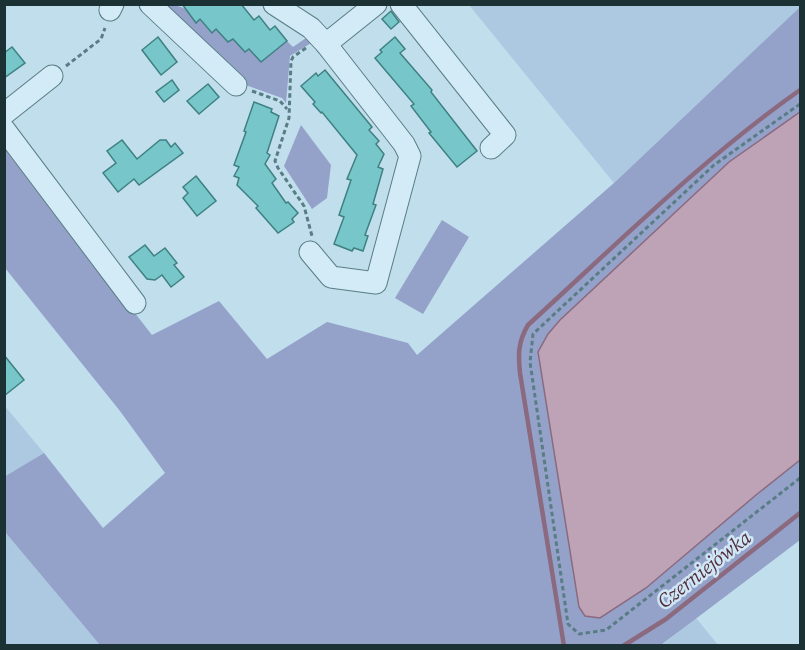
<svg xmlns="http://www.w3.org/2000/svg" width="805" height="650" font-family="'Source Serif 4',serif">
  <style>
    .farmland { fill: #adc9e1 }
    .green { fill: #94a2c9 }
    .water { fill: #bea2b5; stroke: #8b6a7f; stroke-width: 1.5 }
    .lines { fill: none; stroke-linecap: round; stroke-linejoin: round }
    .stream { stroke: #8b6a7f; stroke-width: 4.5 }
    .building { fill: #77c6c9; stroke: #3f8182; stroke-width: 1.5 }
    .minor-casing { stroke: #597d84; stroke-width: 23 }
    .path { stroke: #597d84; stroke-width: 3; stroke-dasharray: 4.5 3; stroke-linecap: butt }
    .minor { stroke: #d2ebf7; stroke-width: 21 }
    .labels { text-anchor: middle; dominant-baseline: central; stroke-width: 5; stroke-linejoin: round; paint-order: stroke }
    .water-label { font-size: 20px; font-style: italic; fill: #532c3e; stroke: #cfe7f4 }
  </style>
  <rect width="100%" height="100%" fill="#c0deec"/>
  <g class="farmland">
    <polygon points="800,4 800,7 614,183 469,5"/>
    <polygon points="4,405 44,453 5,477 4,477"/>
    <polygon points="5,532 100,645 5,645"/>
    <polygon points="696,618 718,645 661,646"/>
  </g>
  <g class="green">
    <path d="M158,5C177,5 187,4 195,23L201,18L212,32L218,28L228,42L234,38L244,52L250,47L267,57L287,41L293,47L306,38L311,43L290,56L286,103L282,98L237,82Z"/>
    <polygon points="800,7 800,540 661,645 100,645 5,532 4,477 44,453 103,528 165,473 120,411 5,268 5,147 152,335 219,301 267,359 327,322 408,343 417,355 614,183"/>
    <polygon points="301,125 331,165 327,198 312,209 284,166"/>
    <polygon points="442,220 469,237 423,314 395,298"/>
  </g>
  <polygon class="water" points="800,112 800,460 756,495 646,588 600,618 585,616 579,607 538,352 548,334 560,320 729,162"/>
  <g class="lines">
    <g class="stream">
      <path d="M564,646L520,373C518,354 518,342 528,325C616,245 702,159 800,90"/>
      <polyline points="623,646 666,619 800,513"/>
    </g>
  </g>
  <g class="building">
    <polygon points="182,4 241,4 254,20 259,16 270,30 275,26 287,41 261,62 249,49 245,52 233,39 228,42 216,29 212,33 200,19 196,23"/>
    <polygon points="391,11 399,22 391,29 382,19"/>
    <polygon points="158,37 177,62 161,75 142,50"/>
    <polygon points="395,37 405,49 400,53 432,90 431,92 477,151 457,167 429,133 431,132 411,106 414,104 375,58 382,52 380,50"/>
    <polygon points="12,47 25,63 4,78 4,53"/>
    <polygon points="325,70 372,127 369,130 379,141 376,144 384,154 378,167 383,169 373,204 376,205 365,235 368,236 363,251 354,248 352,251 334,244 344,217 339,215 351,180 347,179 357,155 322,112 321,113 313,104 315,102 301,86 316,73 318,76"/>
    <polygon points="172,80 179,90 164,102 156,92"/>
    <polygon points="208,84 219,97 199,114 187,101"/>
    <polygon points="254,102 272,109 271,112 279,116 267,153 270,155 265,164 276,179 272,183 286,203 288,202 298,213 292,219 294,222 278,233 256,208 258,206 237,185 239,178 234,176 239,167 234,165 246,132 244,131"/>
    <polygon points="122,140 137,159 160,140 166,140 171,147 175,143 183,153 139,185 134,179 118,192 103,173 116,163 107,151"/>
    <polygon points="196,176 216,201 197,216 183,198 188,193 183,187"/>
    <polygon points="145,245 154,256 165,248 177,263 174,265 184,277 171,287 162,275 155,280 147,279 129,257"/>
    <polygon points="4,355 24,380 4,396"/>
  </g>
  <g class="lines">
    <defs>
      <g id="minor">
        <polyline points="150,4 236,85"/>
        <polyline points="274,4 311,28 326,44 404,144 410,156 376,283 331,277 310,252"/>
        <polyline points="401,4 505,135 491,148"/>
        <polyline points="110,10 113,4"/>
        <polyline points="326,44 376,4"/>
        <polyline points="4,114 52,76"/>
        <polyline points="4,129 135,303"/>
      </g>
    </defs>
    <use href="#minor" class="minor-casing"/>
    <g class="path">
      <polyline points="306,48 293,57 291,61 289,118 275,161 278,168 304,206 312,236"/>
      <polyline points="66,66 101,39 105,28"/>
      <polyline points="252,91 280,101 287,109"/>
      <polyline points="800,104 714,165 533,334 530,362 568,624 579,634 606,630 800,478"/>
    </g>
    <use href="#minor" class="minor"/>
  </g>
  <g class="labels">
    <g class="water-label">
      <text transform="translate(704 569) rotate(-38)">Czerniejówka</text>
    </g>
  </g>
  <rect width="805" height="650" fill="none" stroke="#1c3134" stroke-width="12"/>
</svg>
